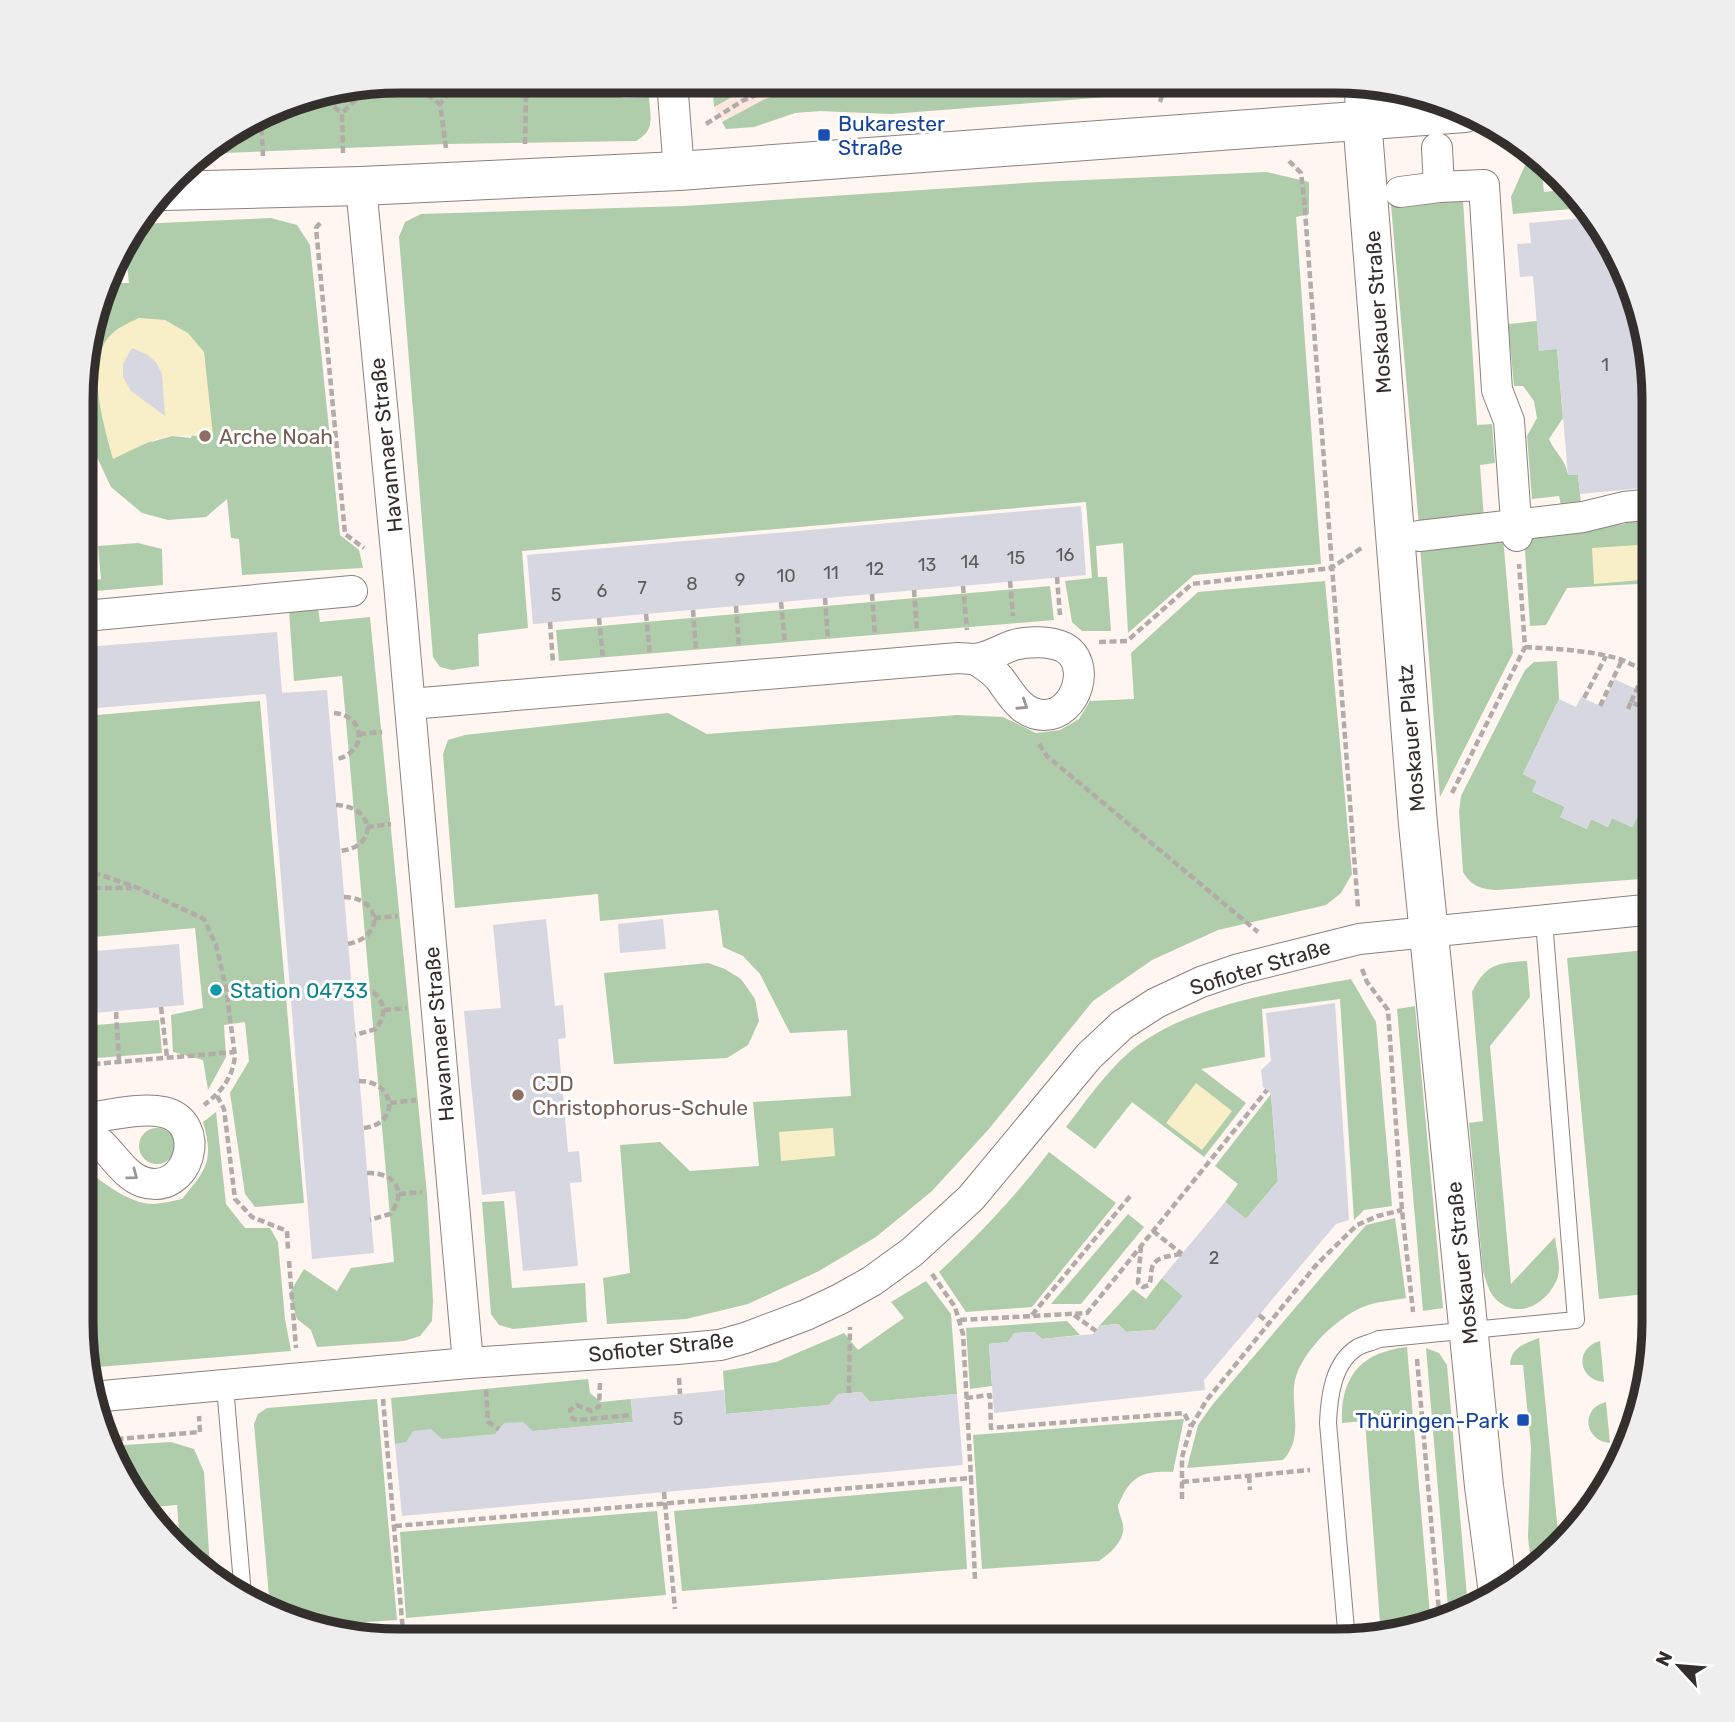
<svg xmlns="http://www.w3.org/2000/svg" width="1735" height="1722" font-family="Rubik,sans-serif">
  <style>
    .built { fill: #fde8e1 }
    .green { fill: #afcdaa; fill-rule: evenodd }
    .sand { fill: #f8eec8 }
    .building { fill: #d6d7e1 }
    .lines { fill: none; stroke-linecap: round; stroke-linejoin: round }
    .lane-casing { stroke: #8c827d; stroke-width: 18 }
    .street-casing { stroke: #8c827d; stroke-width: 32 }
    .secondary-casing { stroke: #8c827d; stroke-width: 40 }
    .path { stroke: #b2aba7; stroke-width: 4.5; stroke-dasharray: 7 3.5; stroke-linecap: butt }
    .lane { stroke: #fff; stroke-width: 16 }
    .street { stroke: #fff; stroke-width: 30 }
    .secondary { stroke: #fff; stroke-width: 38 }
    .oneway { stroke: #999796 }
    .transit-dot { fill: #1a4fb4; stroke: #fff; stroke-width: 2.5 }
    .education-dot { fill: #8d6e63; stroke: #fff; stroke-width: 2.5 }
    .culture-dot { fill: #0f9aa8; stroke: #fff; stroke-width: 2.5 }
    .labels { text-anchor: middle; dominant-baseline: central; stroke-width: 6; stroke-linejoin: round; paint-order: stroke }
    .number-label { font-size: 18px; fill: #5c595a }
    .transit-label { font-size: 21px; fill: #164399; stroke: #fff; text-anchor: start }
    .street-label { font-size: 21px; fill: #332f2d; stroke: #fff }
    .education-label { font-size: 21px; fill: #785e54; stroke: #fff; text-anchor: start }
    .culture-label { font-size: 21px; fill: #0d838f; stroke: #fff; text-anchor: start }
    .rim { fill: none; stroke: #332f2d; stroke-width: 9 }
  </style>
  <rect width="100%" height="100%" fill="#fff5f1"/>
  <polygon class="built" points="712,81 1272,83 891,114 820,111 795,113 754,127 726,129 714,107"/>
  <g class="green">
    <path d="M400,81H620L622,98L649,97C650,117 656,130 636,141L445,144L199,154L297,98Z"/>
    <polygon points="712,81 761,81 714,107"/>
    <polygon points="870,82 901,82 902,89 995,82 1131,83 1132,95 891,114 820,111 795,113 754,127 726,129 722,122 765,99 784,93 841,89"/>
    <polygon points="1176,83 1272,83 1174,91"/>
    <polygon points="1530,154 1541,164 1544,192 1570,189 1572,209 1513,214 1511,197"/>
    <polygon points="1267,172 1309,182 1309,214 1296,217 1321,564 1194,575 1128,633 1123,543 1096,546 1098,577 1107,577 1111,631 1082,631 1072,622 1065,581 1092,578 1086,502 522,551 528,628 478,634 479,666 452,670 440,667 433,657 399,237 405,222 421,214 685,206 1039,182"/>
    <polygon points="1463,200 1477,425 1492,424 1495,463 1480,465 1484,519 1419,526 1391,205"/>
    <path d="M271,218L297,225L310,245L340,535L359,550L363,568L242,575L239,539L231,538L227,499L206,517L168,520L142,513L111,487L95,453L87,400V345L107,283H129L125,246H121L137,224ZM204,352L206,388L191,438L172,436L151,442Z"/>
    <path d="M1537,321L1539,350L1557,349L1563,418L1549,439C1555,453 1566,460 1568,475H1578L1581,503L1561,505L1559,496L1532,499L1527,436L1537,418L1534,401L1523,386H1514L1508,324Z"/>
    <polygon points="1654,514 1654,583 1567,588 1546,625 1530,626 1524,535 1625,524 1626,517"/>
    <polygon points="1503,537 1513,653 1440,797 1420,546"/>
    <polygon points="138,543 162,549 163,585 85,592 85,581 101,579 98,546"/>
    <polygon points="1325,581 1352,874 1341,893 1326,905 1218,930 1152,960 1093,1001 988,1130 932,1191 876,1237 819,1271 748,1304 686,1319 607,1324 603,1278 630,1273 620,1145 660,1142 690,1171 759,1166 753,1102 851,1096 847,1030 790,1033 760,974 743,956 723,947 718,910 600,921 598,894 455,908 443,754 448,740 465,735 668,713 707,734 957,715 1003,717 1036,733 1060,730 1079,719 1090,701 1134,699 1131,653 1198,592"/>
    <polygon points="1050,586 1054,620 559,661 556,630"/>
    <polygon points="318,609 320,622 370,617 427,1194 433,1301 432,1321 420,1336 404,1341 317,1347 311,1330 297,1319 289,1294 304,1269 337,1291 351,1268 394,1262 342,676 294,681 289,611"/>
    <path d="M1557,661L1559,699L1523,774L1537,781L1533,792L1565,807L1560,817L1587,829L1591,819L1608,827L1612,818L1632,827L1640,812L1654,818V878L1496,890C1481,889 1471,886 1463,872L1459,811L1461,796L1525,670L1534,662Z"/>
    <polygon points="260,701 304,1203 255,1207 245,1194 230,1093 249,1061 245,1022 224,1025 226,1057 208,1090 203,1060 173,1052 171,1015 203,1008 195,928 83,938 85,716"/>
    <polygon points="1654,949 1654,1293 1599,1299 1567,958"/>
    <path d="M1527,961L1530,997L1490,1046L1511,1284L1555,1237C1556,1248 1561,1265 1558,1276C1550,1303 1516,1323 1494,1297C1488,1290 1486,1280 1483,1271L1469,1123L1483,1121L1472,992C1486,964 1497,963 1527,961Z"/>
    <polygon points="708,963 725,969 741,979 755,999 759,1021 748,1045 727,1058 614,1064 604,973"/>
    <path d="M1351,979L1376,1022L1392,1206L1364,1210L1354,1220L1340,999L1262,1009L1265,1057L1201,1069L1246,1103L1204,1157L1132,1102L1095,1149L1066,1127C1088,1099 1111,1064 1141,1043C1201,1002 1281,992 1351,979Z"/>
    <polygon points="1415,1006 1443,1308 1423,1311 1397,1009"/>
    <polygon points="159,1020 162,1053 83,1059 83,1026"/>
    <polygon points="1271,1094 1278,1181 1246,1219 1225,1202 1238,1184 1215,1166"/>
    <path d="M216,1112L226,1204L245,1228H270L278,1242L285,1319L291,1351L86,1368L81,1342L82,1163C96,1180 131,1205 154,1204C163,1203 173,1201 182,1199C207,1169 214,1160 203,1122Z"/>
    <circle cx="157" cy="1146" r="18"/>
    <path d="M1049,1152L1116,1203L1032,1307L966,1312L939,1272C980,1234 1015,1197 1049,1152Z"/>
    <polygon points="504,1201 512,1288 585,1283 587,1322 513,1329 499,1325 491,1314 482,1202"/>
    <polygon points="1128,1214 1144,1227 1081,1304 1051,1304"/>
    <path d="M1395,1218L1406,1298C1393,1301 1376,1301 1363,1307C1336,1318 1296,1356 1294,1387C1292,1414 1303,1438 1283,1460L1187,1468L1198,1425L1213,1404L1366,1225Z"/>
    <polygon points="1162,1278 1183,1296 1155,1330 1126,1332 1118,1324 1099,1326 1133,1289 1146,1299"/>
    <polygon points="926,1281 951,1314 957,1394 870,1402 861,1392 839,1394 829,1405 726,1414 723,1371 776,1362 844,1333 858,1350 904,1318 891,1302"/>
    <polygon points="1067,1321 1080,1335 1042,1339 1034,1332 1015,1333 1008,1342 989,1344 992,1386 970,1389 966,1328"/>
    <path d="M1539,1338L1559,1542L1532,1572L1528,1537L1531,1447L1523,1365H1510C1511,1347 1524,1344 1539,1338Z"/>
    <path d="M1600,1341L1604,1382C1578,1380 1574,1348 1600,1341Z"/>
    <path d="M1407,1347L1431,1626L1381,1636L1365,1421L1342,1423C1340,1377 1361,1352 1407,1347Z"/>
    <polygon points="1426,1348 1439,1353 1447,1365 1468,1608 1449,1619"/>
    <polygon points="588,1379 590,1393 601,1402 631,1399 633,1422 395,1444 391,1398"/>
    <polygon points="377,1399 397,1620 321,1625 273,1612 270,1608 254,1424 258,1414 267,1408"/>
    <path d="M1606,1402L1610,1443C1584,1441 1580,1408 1606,1402Z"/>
    <path d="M1184,1419L1173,1472C1150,1471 1134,1473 1123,1495C1122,1497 1119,1503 1118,1505C1118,1514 1125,1523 1123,1532C1120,1545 1110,1553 1099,1561L982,1569L973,1435Z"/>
    <polygon points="171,1442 194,1449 204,1472 210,1568 180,1544 177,1505 142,1508 109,1446"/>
    <polygon points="962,1486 967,1569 682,1591 674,1511"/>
    <polygon points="657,1511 666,1595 406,1618 400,1532"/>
  </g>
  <g class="sand">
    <path d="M139,318L165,320L188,333L204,352L213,435C199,437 186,435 172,436C152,438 131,451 113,459C105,428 85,366 108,338C116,328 128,323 139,318Z"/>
    <polygon points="1647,531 1654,531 1654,579 1594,584 1592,548 1637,545"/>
    <polygon points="1196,1083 1232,1111 1202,1150 1166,1123"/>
    <polygon points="833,1128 835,1156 781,1161 779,1132"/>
  </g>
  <g class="building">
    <polygon points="1595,217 1637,297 1654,380 1654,487 1580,494 1578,475 1568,475 1557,349 1539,351 1533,276 1520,277 1517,244 1531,243 1529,223"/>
    <polygon points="132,348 146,354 156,362 162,374 165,416 131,391 123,377 123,364"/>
    <polygon points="1081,506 1086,575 533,624 527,555"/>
    <polygon points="277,632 282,693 327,690 374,1253 312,1259 266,694 85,709 85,647"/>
    <polygon points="1614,679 1654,697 1654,818 1640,812 1632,827 1612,818 1608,827 1591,819 1587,829 1560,817 1565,807 1532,791 1537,781 1523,774 1559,699 1576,707 1581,697 1602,707"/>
    <polygon points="546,919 555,1006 563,1005 566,1038 558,1039 568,1152 579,1151 582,1182 570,1183 578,1266 523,1271 515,1191 482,1195 464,1011 501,1008 493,925"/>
    <polygon points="663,919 666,949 620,953 618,924"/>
    <polygon points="179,944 184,1005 83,1014 83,952"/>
    <polygon points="1335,1003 1349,1220 1336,1224 1204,1380 1205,1390 994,1413 989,1344 1008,1342 1014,1333 1034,1332 1042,1339 1093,1334 1099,1326 1118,1324 1126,1332 1155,1330 1183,1296 1162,1278 1225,1202 1246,1219 1278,1181 1271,1094 1263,1087 1261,1070 1271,1061 1266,1013"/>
    <polygon points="724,1390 726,1414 829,1405 838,1394 861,1392 870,1402 957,1394 963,1465 402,1516 395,1444 406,1442 413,1431 431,1429 442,1439 495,1434 504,1423 523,1422 533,1431 633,1422 631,1399"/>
  </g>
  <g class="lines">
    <defs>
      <g id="lane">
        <polyline points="225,1387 243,1595"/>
        <path d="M1347,1641L1328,1423C1329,1397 1333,1362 1358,1347C1364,1344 1373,1342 1379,1339L1576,1320L1544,921"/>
      </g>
      <g id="street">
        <polyline points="672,81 679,171"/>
        <polyline points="1359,83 1362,119"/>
        <polyline points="1437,148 1439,187 1484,185 1497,390 1509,421 1517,536"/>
        <polyline points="361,186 399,583 468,1363"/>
        <polyline points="1400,192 1439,187"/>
        <polyline points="1419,536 1583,517 1624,507 1654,504"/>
        <polyline points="85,616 352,591"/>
        <path d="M410,704L958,658C963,658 969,659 974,659C989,658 1001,649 1014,645C1028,641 1050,641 1063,647C1093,662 1077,715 1044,715C1022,715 1011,694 1000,679C993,670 984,665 975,659"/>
        <path d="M82,1131C108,1141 119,1174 143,1182C189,1197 210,1122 163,1112C141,1107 105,1116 82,1119"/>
        <polyline points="92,1397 468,1363 677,1349 720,1345 745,1338 806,1315 840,1299 872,1281 912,1252 971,1198 1089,1056 1122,1025 1156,1003 1201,982 1239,969 1359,939 1654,909"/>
      </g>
      <g id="secondary">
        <polyline points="1362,119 1418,824 1484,1486 1498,1593"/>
        <polyline points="164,191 361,186 679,171 1465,113"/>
      </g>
    </defs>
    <use href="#lane" class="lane-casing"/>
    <use href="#street" class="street-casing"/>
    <use href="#secondary" class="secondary-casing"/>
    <g class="path">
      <polyline points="412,81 414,85 440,104"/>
      <polyline points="501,81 526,98"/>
      <polyline points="317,94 342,113"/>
      <polyline points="1160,102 1166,83"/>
      <polyline points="261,118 263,156"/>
      <polyline points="706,124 742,101 763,92 822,82"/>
      <polyline points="525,144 526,98 541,81"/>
      <polyline points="446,148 440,104 455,84 455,81"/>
      <polyline points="343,153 342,113 365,91 365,86"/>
      <polyline points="1289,161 1301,173 1304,198 1358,908"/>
      <polyline points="320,223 316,228 345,534 364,548"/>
      <polyline points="1057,577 1060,615"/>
      <polyline points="1010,581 1013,616"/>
      <polyline points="963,586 967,630"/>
      <polyline points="914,590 917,630"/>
      <polyline points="872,594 875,635"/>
      <polyline points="825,598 828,639"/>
      <polyline points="781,602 785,643"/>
      <polyline points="736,606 739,647"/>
      <polyline points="693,610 696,651"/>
      <polyline points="646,614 650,655"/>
      <polyline points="599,618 603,659"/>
      <polyline points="550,622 553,664"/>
      <polyline points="1099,642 1127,641 1192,584 1331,568 1363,547"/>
      <path d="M1525,647C1556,649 1589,650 1619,659C1631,663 1642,670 1654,676"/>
      <polyline points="1638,685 1654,693"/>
      <polyline points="1584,698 1606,656"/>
      <polyline points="1631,702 1645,671"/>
      <polyline points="1600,706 1622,660"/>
      <polyline points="1628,709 1631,702 1654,712"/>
      <path d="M334,713C365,715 368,752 337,759"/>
      <polyline points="359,734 382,732"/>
      <polyline points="1039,744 1047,756 1258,932"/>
      <polyline points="1452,793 1525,647 1519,564"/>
      <path d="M336,805C375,806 379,847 340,851"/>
      <polyline points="367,827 391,824"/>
      <path d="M84,869L138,888L204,919L216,945L226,988L235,1056C232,1079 222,1091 204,1105"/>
      <polyline points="84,888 132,888"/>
      <path d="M344,897C382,898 385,937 348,944"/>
      <polyline points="374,918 398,916"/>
      <polyline points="1362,969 1367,982 1388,1010 1402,1210 1413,1312"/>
      <path d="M352,989L373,992C386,1003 386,1016 376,1029L355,1035"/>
      <polyline points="161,1007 167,1057"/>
      <polyline points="384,1010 407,1008"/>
      <polyline points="116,1012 119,1061"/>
      <polyline points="83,1065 234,1052"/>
      <path d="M359,1081C397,1081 400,1125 363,1128"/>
      <polyline points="217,1096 224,1109 235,1199 252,1217 287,1231 288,1249"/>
      <polyline points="390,1103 416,1100"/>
      <path d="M367,1173C393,1172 409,1190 390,1214L370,1220"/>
      <polyline points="399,1194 422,1192"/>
      <polyline points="1153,1231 1182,1254"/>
      <path d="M1141,1246L1138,1283L1143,1287L1149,1285C1152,1279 1150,1275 1152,1268C1155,1256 1171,1256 1182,1254"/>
      <polyline points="289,1261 296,1348"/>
      <polyline points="932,1274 955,1307 963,1334 971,1478"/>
      <polyline points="1032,1315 1131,1195"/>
      <polyline points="1074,1315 1096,1331"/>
      <polyline points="1259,1315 1270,1324"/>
      <polyline points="960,1320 1087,1313 1267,1090"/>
      <polyline points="1417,1359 1440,1623"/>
      <polyline points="679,1378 680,1394"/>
      <polyline points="600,1383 599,1407 591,1411 577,1405 570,1410 573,1419 579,1420 632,1415"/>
      <polyline points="486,1390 488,1422 499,1429"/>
      <polyline points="849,1393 850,1327"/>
      <polyline points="966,1398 990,1395 991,1428 1184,1413 1191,1426"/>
      <polyline points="383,1399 403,1632"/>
      <polyline points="106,1440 200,1432 199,1416"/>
      <polyline points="1249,1476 1250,1490"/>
      <polyline points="1182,1482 1310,1470"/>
      <polyline points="664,1492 675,1609"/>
      <polyline points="1182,1499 1182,1457 1191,1427 1206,1401 1317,1264 1357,1225 1378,1216 1402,1210"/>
      <polyline points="395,1526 971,1478 975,1581"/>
    </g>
    <use href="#lane" class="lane"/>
    <use href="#street" class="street"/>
    <use href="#secondary" class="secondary"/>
  </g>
  <defs><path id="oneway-chevron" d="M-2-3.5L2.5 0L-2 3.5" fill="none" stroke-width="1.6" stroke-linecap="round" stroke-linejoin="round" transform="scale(1.75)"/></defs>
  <g class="oneway">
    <use href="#oneway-chevron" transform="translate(1023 705) rotate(33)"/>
    <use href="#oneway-chevron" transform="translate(133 1175) rotate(37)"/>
  </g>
  <g class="transit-dot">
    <rect x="817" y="128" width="14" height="14" rx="3.5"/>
    <rect x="1516" y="1413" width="14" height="14" rx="3.5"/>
  </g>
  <g class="education-dot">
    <circle cx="205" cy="436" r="7"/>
    <circle cx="518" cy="1095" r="7"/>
  </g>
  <circle class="culture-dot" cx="216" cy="990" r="7"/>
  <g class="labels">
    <g class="number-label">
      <text x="1605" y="365">1</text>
      <text x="1065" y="555">16</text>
      <text x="1016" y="558">15</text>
      <text x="970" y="562">14</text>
      <text x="927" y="565">13</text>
      <text x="875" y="569">12</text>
      <text x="831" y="573">11</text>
      <text x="786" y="576">10</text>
      <text x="740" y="580">9</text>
      <text x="692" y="584">8</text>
      <text x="642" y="588">7</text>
      <text x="602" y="591">6</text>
      <text x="556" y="595">5</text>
      <text x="1214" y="1258">2</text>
      <text x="678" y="1419">5</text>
    </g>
    <g class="transit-label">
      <text x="838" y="123">Bukarester<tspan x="838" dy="24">Straße</tspan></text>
      <text x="1509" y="1420" text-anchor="end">Thüringen-Park</text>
    </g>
    <g class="street-label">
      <text transform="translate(1378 312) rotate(-94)">Moskauer Straße</text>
      <text transform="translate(386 445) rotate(-96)">Havannaer Straße</text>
      <text transform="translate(1411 738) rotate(-95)">Moskauer Platz</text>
      <text transform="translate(1260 967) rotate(-17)">Sofioter Straße</text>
      <text transform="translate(439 1034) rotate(-95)">Havannaer Straße</text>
      <text transform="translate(1462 1263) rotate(-96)">Moskauer Straße</text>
      <text transform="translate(661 1347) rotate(-6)">Sofioter Straße</text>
    </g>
    <g class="education-label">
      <text x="219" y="436">Arche Noah</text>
      <text x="532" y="1083">CJD<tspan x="532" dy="24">Christophorus-Schule</tspan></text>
    </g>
    <g class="culture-label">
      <text x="230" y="990">Station 04733</text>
    </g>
  </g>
  <path d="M0 0H1735V1722H0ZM400 93H1335A307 307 0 0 1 1642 400V1322A307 307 0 0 1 1335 1629H400A307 307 0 0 1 93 1322V400A307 307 0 0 1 400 93Z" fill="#efeeee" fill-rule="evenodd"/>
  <path class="rim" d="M400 93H1335A307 307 0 0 1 1642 400V1322A307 307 0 0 1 1335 1629H400A307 307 0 0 1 93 1322V400A307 307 0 0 1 400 93Z"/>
  <g transform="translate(1679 1666) rotate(296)" stroke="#ffffff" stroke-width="5" paint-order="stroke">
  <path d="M0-5L12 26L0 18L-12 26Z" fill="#332f2d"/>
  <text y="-10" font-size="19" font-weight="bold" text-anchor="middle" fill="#332f2d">N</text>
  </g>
</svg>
